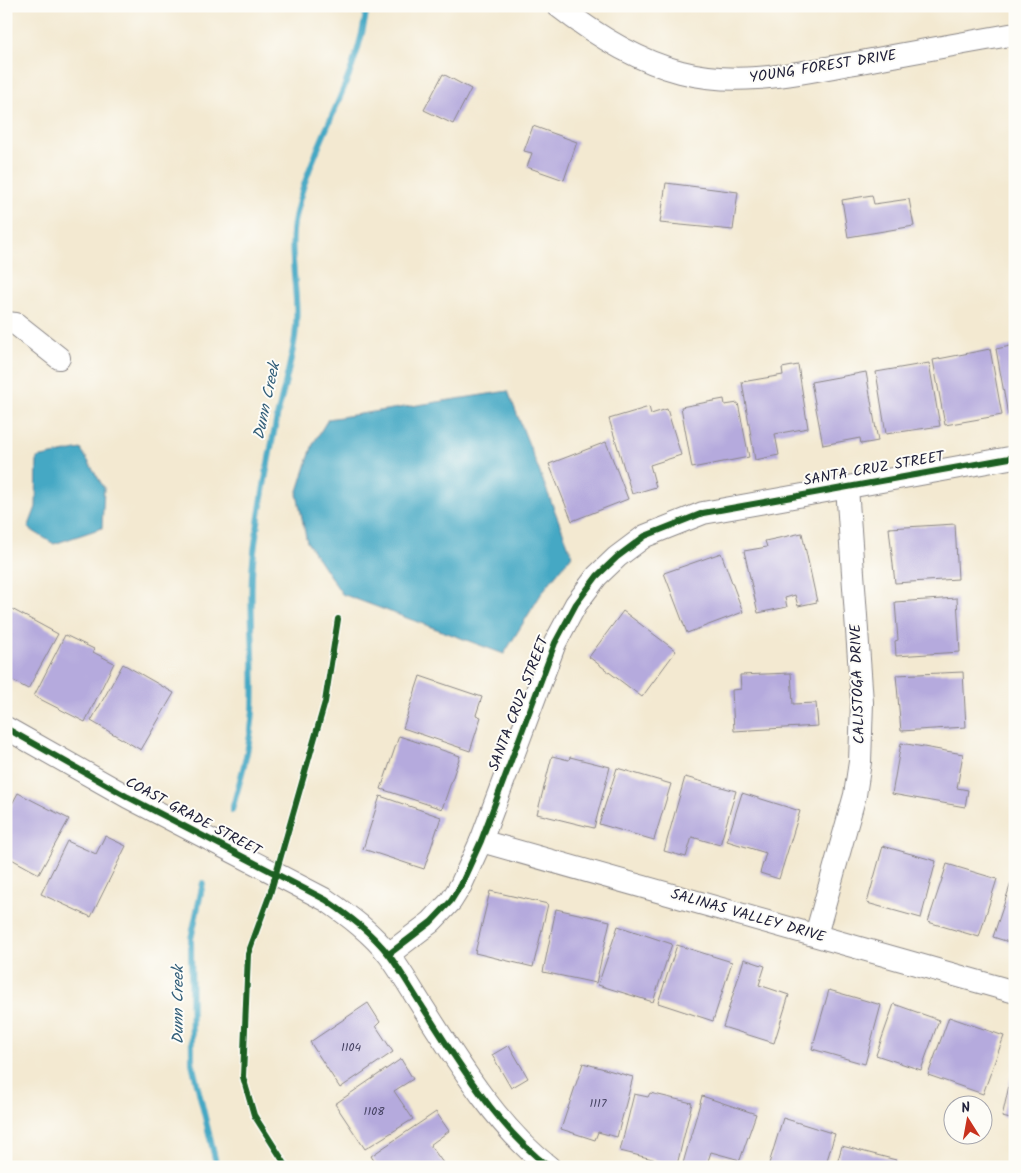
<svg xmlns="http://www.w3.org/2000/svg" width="1021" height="1173" font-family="Kalam,sans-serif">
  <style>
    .water { fill: #45a8c4; stroke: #346580 }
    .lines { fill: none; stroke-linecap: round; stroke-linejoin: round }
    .stream { stroke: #45a8c4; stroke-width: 6 }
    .building { fill: #b5aadd }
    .minor-casing { stroke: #8a8686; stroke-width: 24 }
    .minor { stroke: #fff; stroke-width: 22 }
    .cycleway-casing { stroke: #fdfcf7; stroke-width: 9 }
    .cycleway { stroke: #1b5e20; stroke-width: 6 }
    .labels { text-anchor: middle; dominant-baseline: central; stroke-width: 4; stroke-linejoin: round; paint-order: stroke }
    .number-label { font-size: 12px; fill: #474464 }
    .street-label { font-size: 15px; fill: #22223b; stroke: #fdfcf7 }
    .water-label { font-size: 16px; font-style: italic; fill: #325e79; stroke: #fdfcf7 }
  </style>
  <rect width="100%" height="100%" fill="#fdfcf7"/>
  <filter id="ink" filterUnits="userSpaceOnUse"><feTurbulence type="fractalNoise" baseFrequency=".02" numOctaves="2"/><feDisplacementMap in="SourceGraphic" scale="10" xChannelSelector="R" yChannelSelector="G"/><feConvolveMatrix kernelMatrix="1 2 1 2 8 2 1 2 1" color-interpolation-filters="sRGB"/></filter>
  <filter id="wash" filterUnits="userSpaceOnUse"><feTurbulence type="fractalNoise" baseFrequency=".0096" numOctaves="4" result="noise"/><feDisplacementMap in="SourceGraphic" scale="20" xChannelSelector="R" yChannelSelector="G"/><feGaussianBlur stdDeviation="1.12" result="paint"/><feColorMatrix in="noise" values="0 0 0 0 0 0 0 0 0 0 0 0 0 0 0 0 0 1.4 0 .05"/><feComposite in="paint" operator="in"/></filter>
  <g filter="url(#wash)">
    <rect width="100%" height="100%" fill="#f3e9d1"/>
    <g class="water">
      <polygon points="508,391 572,555 543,591 504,654 342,594 307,542 297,494 313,444 328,419"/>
      <polygon points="81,449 104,488 102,528 54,544 28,528 36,507 37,458"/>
    </g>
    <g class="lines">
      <g class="stream">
        <path d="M232,810C241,777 251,744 253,710C256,660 248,609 253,561C258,514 267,467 276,422C282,393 291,365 295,337C301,298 287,256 295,217C311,144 358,81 367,6"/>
        <polyline points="203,883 191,939 192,1063 217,1167"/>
      </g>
    </g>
    <g id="blocks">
      <g class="building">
        <polygon points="443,74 471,89 453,124 424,110"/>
        <polygon points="533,126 577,142 564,180 527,167 532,153 524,151"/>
        <polygon points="666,183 738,192 733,230 660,223"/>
        <polygon points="872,195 874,204 909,199 914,226 848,237 842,200"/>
        <polygon points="1015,345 1015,414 1008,415 996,349"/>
        <polygon points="990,349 1002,415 945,425 933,360"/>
        <polygon points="929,363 940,426 886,434 876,372"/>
        <polygon points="798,365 808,428 775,434 779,455 755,460 742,382 783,375 782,368"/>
        <polygon points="866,372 878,441 861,444 860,438 823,445 811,382"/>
        <polygon points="724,399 725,405 738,403 749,457 692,468 681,407"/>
        <polygon points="649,407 651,414 667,409 681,455 650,465 656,487 632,494 609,419"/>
        <polygon points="606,442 628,499 572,521 549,464"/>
        <polygon points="955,524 958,579 895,583 889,528"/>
        <polygon points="802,533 817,602 798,606 795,595 785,598 787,607 758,613 744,551 767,547 765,541"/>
        <polygon points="721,553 743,612 687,633 664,573"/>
        <polygon points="957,598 960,652 896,656 895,641 898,640 895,602"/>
        <polygon points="8,607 58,634 28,689 6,677 6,611"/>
        <polygon points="623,611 676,651 642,697 589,657"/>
        <polygon points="65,635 94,649 93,652 114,663 85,722 34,696"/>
        <polygon points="123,664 174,693 141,750 91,721"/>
        <polygon points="963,672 966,727 901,731 896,675"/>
        <polygon points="791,673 793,704 816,703 818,726 734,731 732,690 741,689 740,675"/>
        <polygon points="420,676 482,697 476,715 481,717 470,751 403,728"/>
        <polygon points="399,736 460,756 442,809 381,789"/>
        <polygon points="901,743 963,754 957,788 968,790 965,807 892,794"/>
        <polygon points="552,756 569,760 570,757 610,767 594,828 537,814"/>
        <polygon points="617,768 671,784 654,840 599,824"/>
        <polygon points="685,777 736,791 720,845 692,837 686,857 664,851"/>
        <polygon points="18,793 69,819 39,874 6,856 6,815"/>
        <polygon points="742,793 800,811 779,879 760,873 766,853 727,841"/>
        <polygon points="380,796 441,817 424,869 363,849"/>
        <polygon points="105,836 126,846 91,917 41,894 67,841 96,854"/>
        <polygon points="883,846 936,861 921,918 867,903"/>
        <polygon points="947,864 997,879 979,937 928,922"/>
        <polygon points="1011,883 1015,884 1015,944 993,937"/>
        <polygon points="490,891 548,904 533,967 475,953"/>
        <polygon points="556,909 610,921 596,983 543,972"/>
        <polygon points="618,926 672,944 653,1002 598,985"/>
        <polygon points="677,945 732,962 713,1021 658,1003"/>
        <polygon points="744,959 765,966 759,985 789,995 774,1043 723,1027"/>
        <polygon points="829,990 881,1005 865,1064 812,1049"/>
        <polygon points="368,1003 380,1022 376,1026 393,1052 340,1088 310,1042"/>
        <polygon points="894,1004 939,1020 921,1070 876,1055"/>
        <polygon points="949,1017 1004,1036 983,1094 928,1075"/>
        <polygon points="509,1045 528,1078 511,1088 492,1055"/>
        <polygon points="401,1059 413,1079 394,1091 413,1119 365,1149 335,1104"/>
        <polygon points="583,1063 633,1077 617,1137 598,1132 595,1140 561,1129"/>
        <polygon points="1014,1063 1015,1064 1015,1120 1002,1117"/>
        <polygon points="650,1093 692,1103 677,1165 620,1151 634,1094 648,1097"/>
        <polygon points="702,1096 756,1114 740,1160 711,1152 706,1167 682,1167"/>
        <polygon points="436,1112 449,1131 430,1145 446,1167 378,1167 371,1156"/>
        <polygon points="783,1118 835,1134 825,1167 768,1167"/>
        <polygon points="842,1146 896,1160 894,1167 836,1167"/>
      </g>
    </g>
  </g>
  <g filter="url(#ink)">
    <use href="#blocks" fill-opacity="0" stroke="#8a8686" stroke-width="1"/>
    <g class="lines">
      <defs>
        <g id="minor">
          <path d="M558,6C594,34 637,61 681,72C742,88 801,72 861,62C913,52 964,43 1015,34"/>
          <polyline points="6,323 16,324 59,358"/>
          <path d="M6,728L128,797L326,900C349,916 372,933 389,955C401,971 411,989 422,1006C457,1061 498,1128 549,1167"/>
          <polyline points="481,841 1015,992"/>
          <polyline points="816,935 855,795 860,762 862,702 847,487"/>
          <polyline points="389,954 431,922 451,901 461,885 481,841 555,643 576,604 597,576 617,557 645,536 703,513 1015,457"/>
        </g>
      </defs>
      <use href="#minor" class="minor-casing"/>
      <use href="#minor" class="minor"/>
      <defs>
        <g id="cycleway">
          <path d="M6,728L128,797L326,900C349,916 372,933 389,955C401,971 411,989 422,1006C457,1061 498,1128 549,1167"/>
          <polyline points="389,954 431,922 451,901 461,885 481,841 555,643 576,604 597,576 617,557 645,536 703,513 1015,457"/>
          <polyline points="287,1167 254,1115 243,1077 248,954 270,894 325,702 338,619"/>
        </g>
      </defs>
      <use href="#cycleway" class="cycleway-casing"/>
      <use href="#cycleway" class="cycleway"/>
    </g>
  </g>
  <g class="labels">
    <g class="number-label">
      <text x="351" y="1047">1104</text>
      <text x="598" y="1103">1117</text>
      <text x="374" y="1111">1108</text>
    </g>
    <g class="street-label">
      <text transform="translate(823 67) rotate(-9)">YOUNG FOREST DRIVE</text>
      <text transform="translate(874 469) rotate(-10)">SANTA CRUZ STREET</text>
      <text transform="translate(858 684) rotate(-92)">CALISTOGA DRIVE</text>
      <text transform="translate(519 704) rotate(-69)">SANTA CRUZ STREET</text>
      <text transform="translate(193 817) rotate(28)">COAST GRADE STREET</text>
      <text transform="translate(748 916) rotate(16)">SALINAS VALLEY DRIVE</text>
    </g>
    <g class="water-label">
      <text transform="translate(267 401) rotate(-78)">Dunn Creek</text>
      <text transform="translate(178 1005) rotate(-90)">Dunn Creek</text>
    </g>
  </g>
  <rect width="1021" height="1173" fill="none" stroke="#fdfcf7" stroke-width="25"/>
  <g transform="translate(968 1120) rotate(349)"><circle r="24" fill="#fdfcf7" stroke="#a5a5ac"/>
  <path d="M0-4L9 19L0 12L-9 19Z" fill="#c8321e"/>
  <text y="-8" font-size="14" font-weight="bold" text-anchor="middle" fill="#22223b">N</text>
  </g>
</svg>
